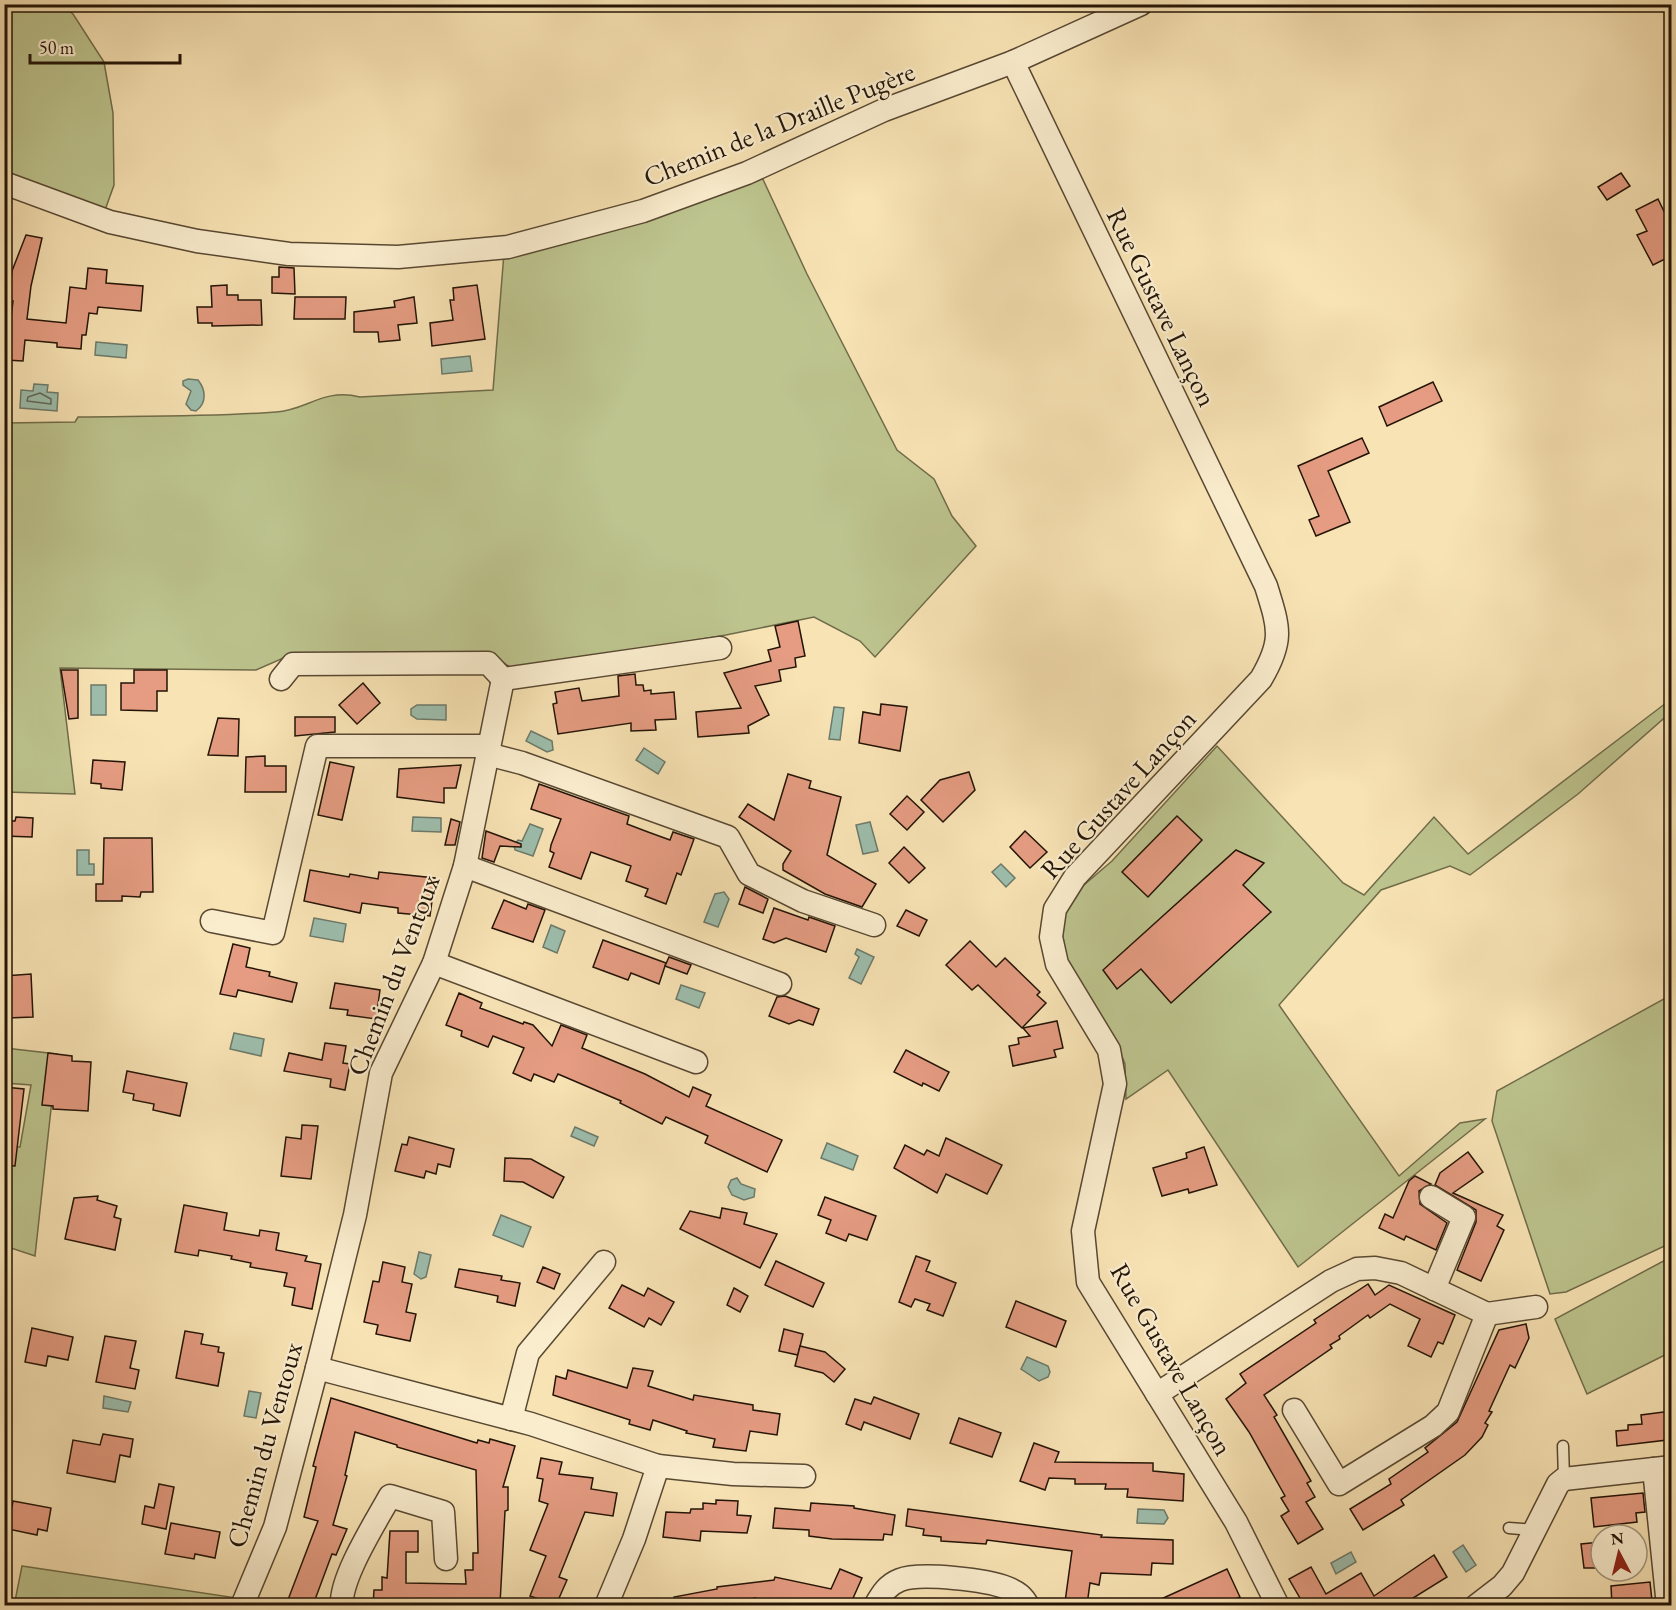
<svg xmlns="http://www.w3.org/2000/svg" width="1676" height="1610" font-family="'EB Garamond',serif">
  <style>
    .green { fill: #bdc48e; stroke: #706c4a; stroke-width: 1.5 }
    .water { fill: #9dbead; stroke: #6c7a6a; stroke-width: 1.5 }
    .lines { fill: none; stroke-linecap: round; stroke-linejoin: round }
    .shore { stroke: #60695a; stroke-width: 1.5 }
    .building { fill: #e59c82; stroke: #231406; stroke-width: 1.5 }
    .lane-casing { stroke: #584832; stroke-width: 13 }
    .street-casing { stroke: #584832; stroke-width: 25 }
    .lane { stroke: #faedce; stroke-width: 10 }
    .street { stroke: #faedce; stroke-width: 22 }
    .labels { text-anchor: middle; dominant-baseline: central; stroke-width: 4.5; stroke-linejoin: round; paint-order: stroke }
    .street-label { font-size: 27px; fill: #231406; stroke: #faedce }
  </style>
  <rect width="100%" height="100%" fill="#f8e3b4"/>
  <filter id="stains"><feTurbulence type="fractalNoise" baseFrequency=".00333" numOctaves="4"/><feColorMatrix values="0 0 0 0 .2 0 0 0 0 .09 0 0 0 0 .02 0 0 0 .5 -.17"/></filter>
  <radialGradient id="worn" r=".72"><stop offset=".6" stop-color="#630" stop-opacity="0"/><stop offset="1" stop-color="#630" stop-opacity=".3"/></radialGradient>
  <g class="green">
    <polygon points="5,5 62,5 73,14 104,62 113,113 114,185 105,210 5,175"/>
    <path d="M760,173L807,274L897,450L934,479L952,516L976,546L875,657L860,641L814,617L726,635L515,670L494,657L288,656L256,670L60,668L75,794L5,792V423L75,422L78,417C144,416 210,417 276,412C308,410 322,388 360,397L493,390L504,253Z"/>
    <polygon points="1666,703 1671,712 1578,794 1470,875 1450,866 1381,890 1279,1005 1399,1176 1460,1123 1485,1119 1298,1267 1168,1070 1126,1099 1125,1064 1115,1039 1068,964 1057,908 1112,861 1217,746 1343,883 1364,895 1434,817 1468,854"/>
    <polygon points="1671,995 1671,1243 1566,1292 1550,1294 1492,1121 1497,1091"/>
    <polygon points="5,1048 57,1054 35,1256 5,1246 5,1146 20,1147 31,1085 5,1083"/>
    <polygon points="1671,1257 1671,1352 1587,1394 1555,1319"/>
    <polygon points="22,1566 237,1598 233,1606 14,1606"/>
  </g>
  <g class="water">
    <polygon points="96,342 127,345 126,358 95,355"/>
    <polygon points="470,356 472,371 442,374 441,359"/>
    <path d="M188,379L198,380C206,390 207,403 196,411L191,410L186,404L191,391L183,385V381Z"/>
    <polygon points="34,384 48,385 47,392 58,393 57,411 20,408 21,390 33,391"/>
    <rect x="91" y="685" width="15" height="30"/>
    <polygon points="417,705 446,705 446,720 417,719 411,715 411,709"/>
    <polygon points="834,707 844,708 840,740 829,739"/>
    <polygon points="531,731 552,741 553,750 547,752 526,741"/>
    <polygon points="644,748 665,762 658,774 636,760"/>
    <polygon points="413,817 441,818 441,832 412,831"/>
    <polygon points="870,822 878,851 863,854 856,825"/>
    <polygon points="530,824 543,829 533,856 515,850 514,845 518,840 522,841"/>
    <polygon points="77,850 89,850 89,864 94,864 94,875 77,875"/>
    <polygon points="1001,864 1015,878 1006,887 992,872"/>
    <polygon points="724,892 729,899 718,927 704,922 715,894"/>
    <polygon points="314,918 346,924 343,942 310,936"/>
    <polygon points="551,925 565,931 557,953 543,947"/>
    <polygon points="857,949 874,957 861,984 849,978 859,957 855,954"/>
    <polygon points="681,985 705,993 699,1008 676,999"/>
    <polygon points="234,1033 264,1039 261,1056 230,1049"/>
    <polygon points="575,1127 598,1137 594,1146 571,1136"/>
    <polygon points="827,1143 858,1156 853,1170 821,1158"/>
    <polygon points="737,1178 741,1184 755,1189 754,1197 744,1200 732,1195 728,1187 731,1180"/>
    <polygon points="501,1215 531,1227 523,1247 493,1235"/>
    <polygon points="419,1252 431,1255 426,1277 421,1279 414,1274"/>
    <polygon points="1027,1357 1048,1366 1050,1372 1048,1377 1039,1381 1021,1369"/>
    <polygon points="249,1391 261,1393 256,1418 244,1416"/>
    <polygon points="104,1396 131,1402 128,1412 103,1408"/>
    <polygon points="1138,1509 1164,1510 1168,1518 1164,1524 1137,1523"/>
    <polygon points="1463,1545 1476,1565 1466,1572 1453,1552"/>
    <polygon points="1351,1552 1356,1562 1336,1574 1331,1563"/>
  </g>
  <g class="lines">
    <polygon class="shore" points="40,393 51,399 51,404 27,401 28,397"/>
  </g>
  <g class="building">
    <polygon points="1621,173 1630,186 1607,200 1598,187"/>
    <polygon points="1658,199 1671,226 1671,256 1653,265 1637,235 1647,231 1636,210"/>
    <polygon points="26,235 42,238 31,286 27,319 66,323 70,287 86,289 88,268 107,270 106,283 143,286 141,311 98,307 97,314 89,313 86,335 82,335 81,349 57,347 57,343 25,340 23,361 6,360 13,301 9,301 12,271"/>
    <polygon points="279,267 294,268 295,294 272,293 272,277 279,277"/>
    <polygon points="227,285 227,295 238,295 238,300 261,300 262,325 212,326 212,323 198,323 197,307 212,307 211,286"/>
    <polygon points="477,285 485,339 432,346 430,323 453,320 450,300 454,300 453,288"/>
    <polygon points="295,297 346,297 345,319 294,319"/>
    <polygon points="414,297 417,323 398,325 400,340 379,342 378,332 354,332 354,312 395,307 394,301"/>
    <polygon points="1433,382 1442,401 1387,426 1379,407"/>
    <polygon points="1362,438 1369,453 1328,471 1350,522 1316,536 1309,520 1319,516 1298,466"/>
    <polygon points="798,621 805,656 795,658 796,667 779,670 781,681 755,686 769,715 748,726 749,733 698,737 696,712 741,708 724,673 771,661 768,650 780,647 775,626"/>
    <polygon points="61,670 78,670 78,718 69,719"/>
    <polygon points="134,670 167,670 167,691 157,691 157,711 121,710 121,683 134,683"/>
    <polygon points="635,674 636,685 643,685 644,691 651,690 651,694 674,692 676,719 655,720 656,730 631,731 631,723 558,734 553,704 557,703 555,692 579,688 582,701 619,696 618,676"/>
    <polygon points="363,683 380,703 357,724 339,705"/>
    <polygon points="881,704 907,707 900,751 859,743 863,712 880,715"/>
    <polygon points="295,717 335,717 335,732 295,736"/>
    <polygon points="218,718 239,719 238,756 208,755"/>
    <polygon points="265,756 265,766 286,766 286,792 245,792 246,757"/>
    <polygon points="93,760 125,762 122,790 101,788 101,784 91,783"/>
    <polygon points="330,762 354,767 342,820 318,815"/>
    <polygon points="461,765 456,788 444,788 444,803 397,797 399,769"/>
    <polygon points="969,772 975,790 943,822 921,800 940,780"/>
    <polygon points="788,774 811,781 809,788 841,797 827,855 876,884 862,907 825,894 783,870 783,864 791,851 739,817 748,804 774,820"/>
    <polygon points="539,784 629,816 627,824 648,832 670,840 673,832 694,839 681,875 677,873 666,904 645,896 648,889 626,881 631,866 591,852 581,879 549,867 554,853 550,851 551,845 561,819 531,809"/>
    <polygon points="907,796 924,812 907,830 890,814"/>
    <polygon points="1177,816 1202,840 1148,897 1122,872"/>
    <polygon points="16,817 33,818 32,837 4,836 4,821 15,821"/>
    <polygon points="451,819 460,822 455,845 445,845"/>
    <polygon points="486,831 521,844 521,847 500,846 494,862 482,858"/>
    <polygon points="1025,831 1047,852 1030,868 1010,847"/>
    <polygon points="104,838 152,838 153,892 141,892 140,897 122,896 122,901 96,901 96,884 103,884"/>
    <polygon points="904,847 925,868 909,883 889,863"/>
    <polygon points="1236,850 1264,863 1243,885 1271,912 1171,1003 1141,969 1117,989 1103,970"/>
    <polygon points="310,870 349,877 350,874 378,879 379,872 435,878 430,916 398,913 398,908 362,903 360,913 304,901"/>
    <polygon points="745,887 768,899 763,913 739,904"/>
    <polygon points="504,900 526,909 528,904 545,910 533,942 492,928"/>
    <polygon points="774,908 808,920 809,917 835,926 826,952 786,938 774,943 763,939"/>
    <polygon points="906,910 927,920 919,936 897,926"/>
    <polygon points="603,940 666,963 659,984 631,973 628,980 593,967"/>
    <polygon points="970,941 996,967 1005,958 1040,992 1037,995 1046,1003 1022,1028 978,985 972,990 946,965"/>
    <polygon points="233,944 250,948 246,967 270,972 269,976 297,983 292,1002 238,990 236,997 220,994"/>
    <polygon points="669,957 691,965 687,974 665,966"/>
    <polygon points="31,974 33,1017 7,1018 4,976"/>
    <polygon points="335,983 380,990 376,1019 347,1015 348,1010 330,1008"/>
    <polygon points="459,993 482,1003 480,1008 523,1024 524,1022 533,1025 552,1046 561,1025 587,1035 582,1048 645,1074 689,1097 693,1087 711,1095 706,1106 782,1140 767,1172 705,1143 708,1136 666,1117 662,1124 620,1103 621,1101 558,1074 554,1082 534,1074 531,1081 513,1073 524,1048 493,1036 488,1047 461,1036 462,1031 446,1025"/>
    <polygon points="785,996 819,1009 813,1025 799,1020 789,1024 769,1016 777,997"/>
    <polygon points="1057,1021 1063,1048 1054,1050 1056,1057 1013,1066 1009,1046 1019,1044 1018,1038 1030,1036 1023,1028"/>
    <polygon points="325,1043 346,1046 343,1063 350,1064 345,1090 330,1087 331,1079 284,1071 289,1053 322,1060"/>
    <polygon points="906,1050 949,1072 939,1091 923,1083 922,1086 894,1072"/>
    <polygon points="48,1053 72,1056 72,1061 91,1062 88,1111 53,1109 53,1106 42,1105"/>
    <polygon points="127,1071 187,1083 180,1116 153,1110 154,1104 133,1100 134,1094 123,1092"/>
    <polygon points="4,1087 24,1089 15,1166 4,1165"/>
    <polygon points="302,1125 318,1126 311,1179 281,1176 286,1137 301,1139"/>
    <polygon points="409,1137 454,1149 450,1167 438,1164 436,1174 426,1171 424,1178 395,1171 402,1144 407,1145"/>
    <polygon points="946,1138 1002,1165 987,1194 946,1174 937,1193 894,1168 905,1145 924,1155 927,1150 939,1156"/>
    <polygon points="1204,1147 1217,1185 1189,1193 1188,1189 1162,1196 1153,1168 1187,1158 1186,1153"/>
    <polygon points="1468,1152 1483,1172 1453,1193 1503,1215 1497,1226 1504,1230 1481,1281 1457,1270 1476,1222 1476,1210 1435,1185 1440,1173"/>
    <polygon points="505,1158 531,1159 564,1177 553,1198 523,1182 504,1181"/>
    <polygon points="1415,1176 1431,1184 1419,1191 1420,1204 1447,1223 1436,1250 1406,1236 1404,1240 1379,1228 1385,1214 1393,1218 1409,1181"/>
    <polygon points="98,1196 97,1200 117,1206 114,1217 121,1219 115,1250 65,1239 74,1198"/>
    <polygon points="825,1197 876,1216 867,1240 849,1234 846,1241 826,1233 831,1220 818,1215"/>
    <polygon points="184,1205 227,1213 224,1230 259,1236 260,1230 279,1233 276,1250 307,1256 305,1261 321,1264 312,1309 292,1305 295,1288 284,1286 287,1273 250,1267 251,1263 231,1259 232,1256 199,1250 198,1256 175,1252"/>
    <polygon points="722,1208 747,1213 744,1224 777,1234 760,1268 680,1229 690,1211 720,1218"/>
    <polygon points="916,1256 930,1261 926,1271 956,1283 943,1316 927,1310 930,1304 915,1299 911,1307 899,1302"/>
    <polygon points="776,1261 824,1283 813,1307 765,1285"/>
    <polygon points="383,1262 405,1267 402,1282 412,1284 406,1312 416,1314 410,1341 376,1334 378,1325 364,1322 373,1281 379,1282"/>
    <polygon points="543,1267 560,1274 554,1289 537,1282"/>
    <polygon points="459,1269 502,1276 501,1280 520,1283 515,1306 497,1302 498,1296 455,1287"/>
    <polygon points="1368,1284 1375,1295 1389,1285 1455,1315 1443,1344 1438,1342 1431,1357 1408,1346 1420,1319 1390,1304 1370,1318 1368,1315 1339,1336 1340,1339 1330,1345 1332,1348 1264,1395 1277,1415 1274,1417 1311,1481 1307,1483 1315,1497 1306,1502 1323,1529 1298,1544 1281,1516 1289,1511 1281,1498 1285,1496 1249,1432 1226,1399 1246,1383 1240,1374 1316,1323 1314,1320"/>
    <polygon points="622,1285 644,1296 648,1288 674,1302 661,1325 649,1318 644,1327 609,1308"/>
    <polygon points="734,1288 748,1296 740,1312 727,1305"/>
    <polygon points="1016,1301 1066,1321 1056,1347 1006,1327"/>
    <polygon points="1526,1324 1529,1338 1515,1368 1510,1365 1489,1411 1492,1412 1485,1423 1488,1425 1482,1437 1465,1455 1401,1500 1404,1505 1363,1530 1350,1509 1391,1484 1389,1479 1428,1452 1425,1448 1457,1422 1499,1330"/>
    <polygon points="32,1328 73,1337 68,1360 48,1356 46,1366 25,1362"/>
    <polygon points="784,1329 803,1334 798,1355 779,1351"/>
    <polygon points="185,1331 203,1334 201,1344 219,1347 218,1352 224,1353 218,1386 176,1378"/>
    <polygon points="105,1336 136,1341 130,1368 139,1370 135,1389 96,1382"/>
    <polygon points="800,1346 825,1352 845,1369 834,1382 823,1373 795,1366"/>
    <polygon points="633,1368 653,1371 648,1386 693,1400 694,1395 753,1405 753,1410 780,1414 777,1435 750,1431 746,1451 713,1447 715,1439 686,1433 687,1431 653,1420 650,1430 629,1424 630,1420 553,1395 556,1376 566,1379 568,1370 627,1388"/>
    <polygon points="874,1397 919,1414 910,1439 864,1422 861,1430 846,1424 855,1399 871,1404"/>
    <polygon points="331,1398 477,1443 478,1440 489,1443 490,1439 515,1446 503,1487 508,1487 508,1510 505,1511 500,1604 373,1605 374,1590 382,1590 382,1577 387,1578 390,1531 418,1531 418,1552 406,1552 406,1583 466,1584 465,1570 473,1570 473,1553 478,1553 476,1470 397,1447 397,1445 355,1432 345,1475 347,1476 333,1525 347,1529 336,1555 332,1554 313,1605 286,1605 318,1521 304,1517 316,1467 313,1466"/>
    <polygon points="1671,1411 1671,1435 1666,1436 1667,1440 1617,1446 1616,1431 1628,1430 1628,1425 1642,1424 1641,1415"/>
    <polygon points="959,1418 1001,1433 992,1457 950,1443"/>
    <polygon points="103,1434 133,1439 130,1457 120,1455 115,1482 67,1473 73,1440 100,1445"/>
    <polygon points="1034,1443 1059,1452 1055,1462 1153,1463 1153,1471 1184,1474 1183,1501 1127,1497 1128,1489 1105,1489 1106,1484 1075,1484 1075,1479 1049,1478 1045,1490 1020,1481"/>
    <polygon points="541,1458 562,1462 559,1474 593,1478 591,1489 617,1493 613,1516 585,1512 559,1577 567,1580 556,1605 530,1596 546,1556 530,1550 548,1504 539,1501 543,1479 537,1478"/>
    <polygon points="159,1484 174,1487 166,1529 142,1524 145,1506 154,1508"/>
    <polygon points="1643,1493 1645,1512 1636,1513 1637,1522 1594,1527 1591,1498"/>
    <polygon points="716,1500 738,1501 737,1515 751,1516 747,1533 701,1531 700,1541 663,1537 666,1512 690,1513 691,1509 703,1509 703,1503 716,1504"/>
    <polygon points="13,1501 51,1508 47,1531 38,1529 37,1535 8,1529"/>
    <polygon points="811,1503 854,1506 854,1508 895,1515 892,1535 884,1534 883,1540 832,1539 809,1536 809,1530 773,1528 775,1508 810,1511"/>
    <polygon points="908,1509 1102,1535 1101,1537 1173,1540 1173,1564 1152,1563 1151,1575 1101,1573 1099,1585 1090,1583 1087,1605 1065,1602 1072,1551 987,1540 986,1544 941,1541 941,1537 923,1535 924,1529 906,1526"/>
    <polygon points="171,1523 220,1532 215,1558 195,1554 194,1559 165,1554"/>
    <polygon points="1601,1542 1601,1568 1584,1568 1581,1544"/>
    <polygon points="1434,1555 1447,1577 1402,1605 1304,1605 1289,1579 1311,1567 1326,1594 1361,1573 1374,1596"/>
    <polygon points="840,1569 862,1578 850,1605 788,1605 754,1598 755,1605 675,1605 674,1597 717,1589 717,1587 774,1580 775,1577 831,1589"/>
    <polygon points="1227,1569 1240,1597 1222,1605 1148,1605"/>
    <polygon points="1650,1582 1652,1601 1643,1602 1643,1605 1612,1605 1611,1586"/>
  </g>
  <g class="lines">
    <defs>
      <g id="lane">
        <polyline points="1563,1446 1564,1479"/>
        <polyline points="1509,1528 1534,1530"/>
      </g>
      <g id="street">
        <path d="M1013,62L1266,586C1279,628 1284,640 1261,679L1075,877L1055,909L1051,937L1057,964L1109,1050L1115,1084L1083,1231L1088,1282L1236,1522L1278,1606"/>
        <polyline points="4,183 110,222 197,241 289,254 398,257 508,247 643,211 747,173 884,110 1013,62 1141,4"/>
        <polyline points="281,679 293,664 488,663 503,679"/>
        <polyline points="503,679 720,648"/>
        <polyline points="487,754 522,763 728,837 749,874 803,901 874,925"/>
        <polyline points="465,866 780,984"/>
        <polyline points="212,921 273,933 317,746 489,746"/>
        <polyline points="434,963 696,1062"/>
        <polyline points="1431,1197 1464,1217 1434,1289"/>
        <polyline points="317,1368 531,1424 658,1466 634,1539 606,1606"/>
        <polyline points="1157,1394 1331,1281 1357,1269 1375,1268 1401,1273 1487,1314 1536,1307"/>
        <polyline points="1294,1410 1339,1484 1433,1426 1448,1412 1487,1314"/>
        <polyline points="511,1419 528,1353 604,1262"/>
        <polyline points="658,1466 733,1474 804,1476"/>
        <polyline points="1654,1469 1668,1606"/>
        <polyline points="242,1606 275,1527 317,1368 355,1215 381,1073 434,963 465,866 503,679"/>
        <path d="M342,1606C339,1579 377,1520 390,1496L443,1512L446,1559"/>
        <path d="M875,1606C882,1594 887,1585 900,1580C920,1572 988,1580 1007,1588C1017,1592 1023,1596 1028,1606"/>
        <polyline points="1476,1606 1502,1586 1513,1573 1558,1484 1564,1479 1672,1467"/>
      </g>
    </defs>
    <use href="#lane" class="lane-casing"/>
    <use href="#street" class="street-casing"/>
    <use href="#lane" class="lane"/>
    <use href="#street" class="street"/>
  </g>
  <g class="labels">
    <g class="street-label">
      <text transform="translate(779 124) rotate(-22)">Chemin de la Draille Pugère</text>
      <text transform="translate(1162 307) rotate(64)">Rue Gustave Lançon</text>
      <text transform="translate(1118 794) rotate(-48)">Rue Gustave Lançon</text>
      <text transform="translate(393 975) rotate(-69)">Chemin du Ventoux</text>
      <text transform="translate(1172 1359) rotate(60)">Rue Gustave Lançon</text>
      <text transform="translate(264 1445) rotate(-74)">Chemin du Ventoux</text>
    </g>
  </g>
  <rect width="1676" height="1610" fill="none" stroke="#f8e3b4" stroke-width="24"/>
  <rect x="6" y="6" width="1664" height="1598" fill="none" stroke="#231406" stroke-width="3"/>
  <rect x="12" y="12" width="1652" height="1586" fill="none" stroke="#231406" stroke-width="1.5"/>
  <g transform="translate(1619 1553) rotate(353)"><circle r="28" fill="#faedce" stroke="#a4967e" stroke-width="1.5"/>
  <path d="M0-4.5L10 22L0 15L-10 22Z" fill="#8f2418"/>
  <text y="-9" font-size="16" font-weight="bold" text-anchor="middle" fill="#231406">N</text>
  </g>
  <path d="M30 54v9h150v-9" fill="none" stroke="#231406" stroke-width="3"/>
  <text x="39" y="54" font-size="18" fill="#231406" stroke="#faedce" stroke-width="4.5" paint-order="stroke">50 m</text>
  <rect width="100%" height="100%" filter="url(#stains)"/>
  <rect width="100%" height="100%" fill="url(#worn)"/>
</svg>
